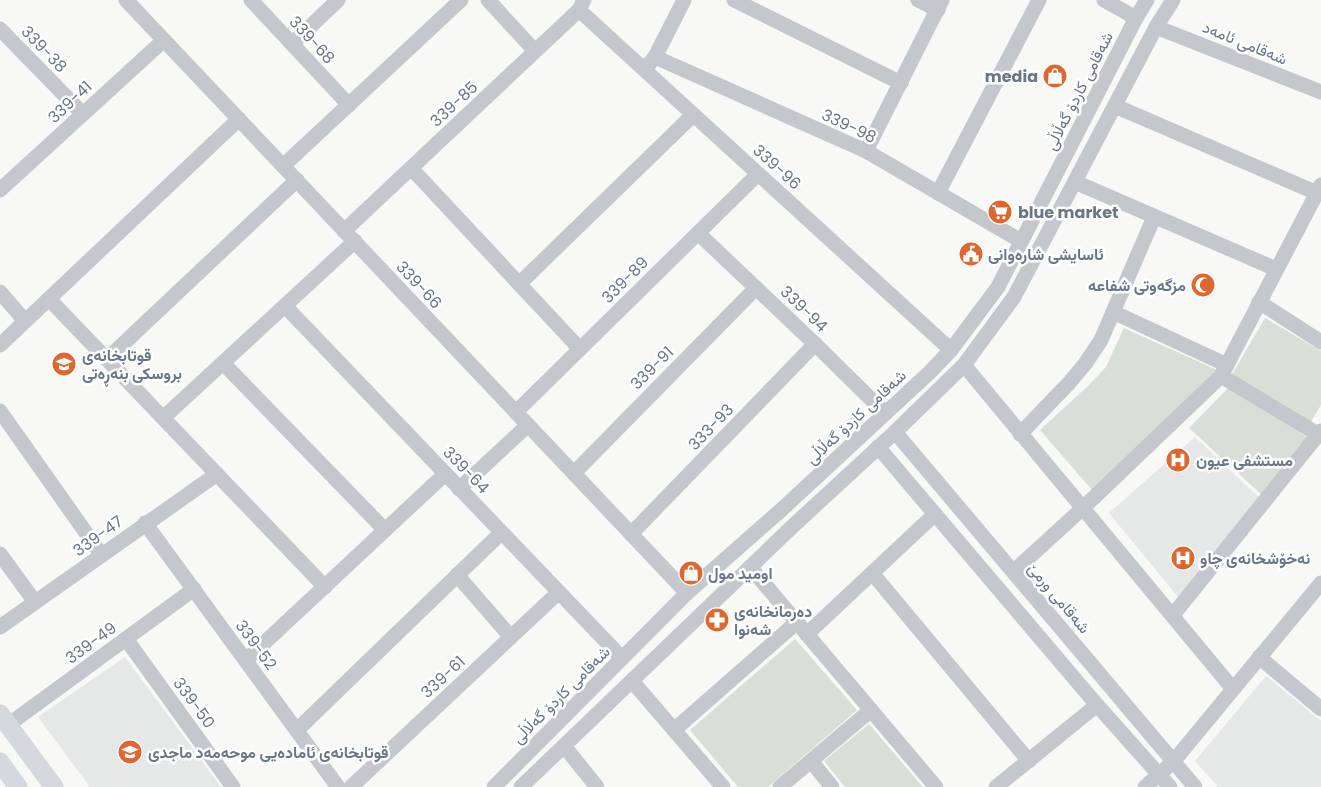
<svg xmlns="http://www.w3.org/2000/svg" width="1321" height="787" font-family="Poppins,Vazirmatn,sans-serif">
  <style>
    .built { fill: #e6e7e7 }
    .green { fill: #d9dfd7 }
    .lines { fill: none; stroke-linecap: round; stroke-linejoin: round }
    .minor { stroke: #c4c7cb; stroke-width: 15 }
    .major { stroke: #d5d9dd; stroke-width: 19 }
    .labels { text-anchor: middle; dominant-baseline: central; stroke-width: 5; stroke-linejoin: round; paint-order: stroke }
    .street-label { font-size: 16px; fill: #687686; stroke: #fff }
    .poi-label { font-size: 16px; font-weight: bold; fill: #687686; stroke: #fff; text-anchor: start }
  </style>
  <rect width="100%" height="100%" fill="#f8f8f6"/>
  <g class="built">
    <polygon points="1195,437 1266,504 1183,603 1109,513"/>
    <polygon points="125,657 221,787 90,787 38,717"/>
    <polygon points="1266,676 1321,721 1321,787 1218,787 1195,761"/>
  </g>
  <g class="green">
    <polygon points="1265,318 1321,351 1321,405 1311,422 1231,376"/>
    <polygon points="1124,328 1217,370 1092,490 1040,430 1089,385 1106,367"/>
    <polygon points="1229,387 1310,439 1263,496 1189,428"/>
    <polygon points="795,639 857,710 768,787 738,787 690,730"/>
    <polygon points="869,724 923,787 845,787 824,761"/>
  </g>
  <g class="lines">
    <g class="minor">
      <polyline points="126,0 687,593"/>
      <polyline points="251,0 349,105"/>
      <polyline points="488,0 535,51"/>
      <polyline points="734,0 901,83"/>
      <polyline points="918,0 938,10"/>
      <polyline points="1104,0 1136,18"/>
      <polyline points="579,10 951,350"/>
      <polyline points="1156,27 1321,92"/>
      <polyline points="0,29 83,114"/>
      <polyline points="292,44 338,0"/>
      <polyline points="655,57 866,151 1021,241"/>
      <polyline points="649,64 655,57 684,0"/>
      <polyline points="1115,106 1317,193"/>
      <polyline points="866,151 942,0"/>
      <polyline points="283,166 461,0"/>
      <polyline points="411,168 580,349"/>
      <polyline points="1075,182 1276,269"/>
      <polyline points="0,190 164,40"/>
      <polyline points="938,193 1039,0"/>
      <polyline points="344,231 579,10 584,0"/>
      <polyline points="698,233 815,344 885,413"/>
      <polyline points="519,284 693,115"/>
      <polyline points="0,292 25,321"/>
      <polyline points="49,299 325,587"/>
      <polyline points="1259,302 1321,342"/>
      <polyline points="285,306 622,658"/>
      <polyline points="1113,312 1227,365"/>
      <polyline points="0,345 239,119"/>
      <polyline points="107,359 297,180"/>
      <polyline points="223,363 385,530"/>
      <polyline points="964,365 1233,689"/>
      <polyline points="1221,376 1321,436"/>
      <polyline points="0,411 101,554"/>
      <polyline points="516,412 758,174"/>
      <polyline points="163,418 355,241"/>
      <polyline points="895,432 1195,787"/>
      <polyline points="1020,434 1069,383 1085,364 1101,340 1154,217"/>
      <polyline points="878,447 1097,705 1170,787"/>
      <polyline points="574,473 756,288"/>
      <polyline points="459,489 528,425"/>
      <polyline points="145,523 338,787"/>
      <polyline points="631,534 815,344"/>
      <polyline points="0,554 35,602"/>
      <polyline points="750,567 936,787"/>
      <polyline points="1014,571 1083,508 1221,376 1321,185"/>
      <polyline points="872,573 1029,761"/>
      <polyline points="457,575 511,637"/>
      <polyline points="1173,615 1321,431"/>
      <polyline points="0,627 217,474"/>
      <polyline points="807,634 935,514"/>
      <polyline points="126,639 233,787"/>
      <polyline points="1259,657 1321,709"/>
      <polyline points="246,660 445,474"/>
      <polyline points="632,681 723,787"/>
      <polyline points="8,725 194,589"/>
      <polyline points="297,730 501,533"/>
      <polyline points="674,730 797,622"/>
      <polyline points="564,746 597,787"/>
      <polyline points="811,761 832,787"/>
      <polyline points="351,787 559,592"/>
      <polyline points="494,787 687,593 780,511 930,372 951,350 998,287 1136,18 1147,0"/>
      <polyline points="521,787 794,525 895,432 964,365 1014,297 1156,27 1173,0"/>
      <polyline points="780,787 871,710"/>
      <polyline points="996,787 1097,705"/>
      <polyline points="1145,787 1173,762 1321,583"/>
    </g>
    <g class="major">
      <polyline points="0,714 54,787"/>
      <polyline points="0,762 18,787"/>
    </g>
  </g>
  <defs>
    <symbol id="shop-disc" viewBox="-11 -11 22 22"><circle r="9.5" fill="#de6730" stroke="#fff"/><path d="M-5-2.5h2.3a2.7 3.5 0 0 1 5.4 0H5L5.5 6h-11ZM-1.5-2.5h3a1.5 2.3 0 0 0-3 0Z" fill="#fff"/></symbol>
    <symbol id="supermarket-disc" viewBox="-11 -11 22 22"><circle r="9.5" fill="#de6730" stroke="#fff"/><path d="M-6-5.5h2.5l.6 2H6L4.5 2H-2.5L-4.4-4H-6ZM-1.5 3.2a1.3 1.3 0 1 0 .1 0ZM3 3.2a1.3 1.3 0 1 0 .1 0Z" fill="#fff"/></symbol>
    <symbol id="civic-disc" viewBox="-11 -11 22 22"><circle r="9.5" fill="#de6730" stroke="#fff"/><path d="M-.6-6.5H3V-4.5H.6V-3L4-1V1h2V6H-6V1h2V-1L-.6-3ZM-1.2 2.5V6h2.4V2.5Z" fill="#fff"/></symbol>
    <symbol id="mosque-disc" viewBox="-11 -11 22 22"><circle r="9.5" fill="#de6730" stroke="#fff"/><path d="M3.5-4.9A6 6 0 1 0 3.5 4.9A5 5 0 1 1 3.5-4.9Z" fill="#fff"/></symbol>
    <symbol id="school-disc" viewBox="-11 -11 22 22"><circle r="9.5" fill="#de6730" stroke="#fff"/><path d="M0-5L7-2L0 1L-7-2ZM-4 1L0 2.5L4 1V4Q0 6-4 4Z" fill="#fff"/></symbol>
    <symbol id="hospital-disc" viewBox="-11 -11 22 22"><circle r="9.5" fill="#de6730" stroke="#fff"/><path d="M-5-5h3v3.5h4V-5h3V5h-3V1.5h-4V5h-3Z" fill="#fff"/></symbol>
    <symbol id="pharmacy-disc" viewBox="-11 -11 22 22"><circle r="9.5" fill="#de6730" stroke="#fff"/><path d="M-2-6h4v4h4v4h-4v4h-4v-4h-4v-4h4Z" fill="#fff"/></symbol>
  </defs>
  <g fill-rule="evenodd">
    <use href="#shop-disc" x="1041" y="62" width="28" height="28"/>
    <use href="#supermarket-disc" x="986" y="198" width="28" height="28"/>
    <use href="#civic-disc" x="957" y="240" width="28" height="28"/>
    <use href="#mosque-disc" x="1189" y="271" width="28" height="28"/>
    <use href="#school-disc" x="50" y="350" width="28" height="28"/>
    <use href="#hospital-disc" x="1164" y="446" width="28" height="28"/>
    <use href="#hospital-disc" x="1169" y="544" width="28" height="28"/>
    <use href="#shop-disc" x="677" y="559" width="28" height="28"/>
    <use href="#pharmacy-disc" x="703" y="606" width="28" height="28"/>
    <use href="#school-disc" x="116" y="738" width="28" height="28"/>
  </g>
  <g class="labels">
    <g class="street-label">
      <text transform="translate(312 40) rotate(47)">339-68</text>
      <text transform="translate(1245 43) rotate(22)">شەقامی ئامەد</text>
      <text transform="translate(44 49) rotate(46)">339-38</text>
      <text transform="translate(1079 91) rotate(-63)">شەقامی کاردۆ گەڵاڵی</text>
      <text transform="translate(70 102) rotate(-43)">339-41</text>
      <text transform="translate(454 104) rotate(-43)">339-85</text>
      <text transform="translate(849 126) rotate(25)">339-98</text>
      <text transform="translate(777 167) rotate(42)">339-96</text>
      <text transform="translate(625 280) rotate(-45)">339-89</text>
      <text transform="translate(419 285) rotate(47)">339-66</text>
      <text transform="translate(804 309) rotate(44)">339-94</text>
      <text transform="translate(652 368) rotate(-45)">339-91</text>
      <text transform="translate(856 417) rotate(-43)">شەقامی کاردۆ گەڵاڵی</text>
      <text transform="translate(711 427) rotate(-46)">333-93</text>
      <text transform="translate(466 470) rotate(46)">339-64</text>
      <text transform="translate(98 536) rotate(-36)">339-47</text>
      <text transform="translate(1059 598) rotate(50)">شەقامی ورمێ</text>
      <text transform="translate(91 643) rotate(-36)">339-49</text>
      <text transform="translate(256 645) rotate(54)">339-52</text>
      <text transform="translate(443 677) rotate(-43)">339-61</text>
      <text transform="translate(561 695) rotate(-45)">شەقامی کاردۆ گەڵاڵی</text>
      <text transform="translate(194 703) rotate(54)">339-50</text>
    </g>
    <g class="poi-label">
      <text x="1038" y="76" text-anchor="end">media</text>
      <text x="1018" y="212">blue market</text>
      <text x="988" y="254">ئاسایشی شارەوانی</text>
      <text x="1186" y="285" text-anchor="end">مزگەوتی شفاعە</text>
      <text x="82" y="355">قوتابخانەی<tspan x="82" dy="18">بروسکی بنەڕەتی</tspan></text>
      <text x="1196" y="460">مستشفى عيون</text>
      <text x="1200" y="558">نەخۆشخانەی چاو</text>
      <text x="708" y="573">اوميد مول</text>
      <text x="734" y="611">دەرمانخانەی<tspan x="734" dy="18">شەنوا</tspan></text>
      <text x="148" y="752">قوتابخانەی ئامادەیی موحەمەد ماجدی</text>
    </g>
  </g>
</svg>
